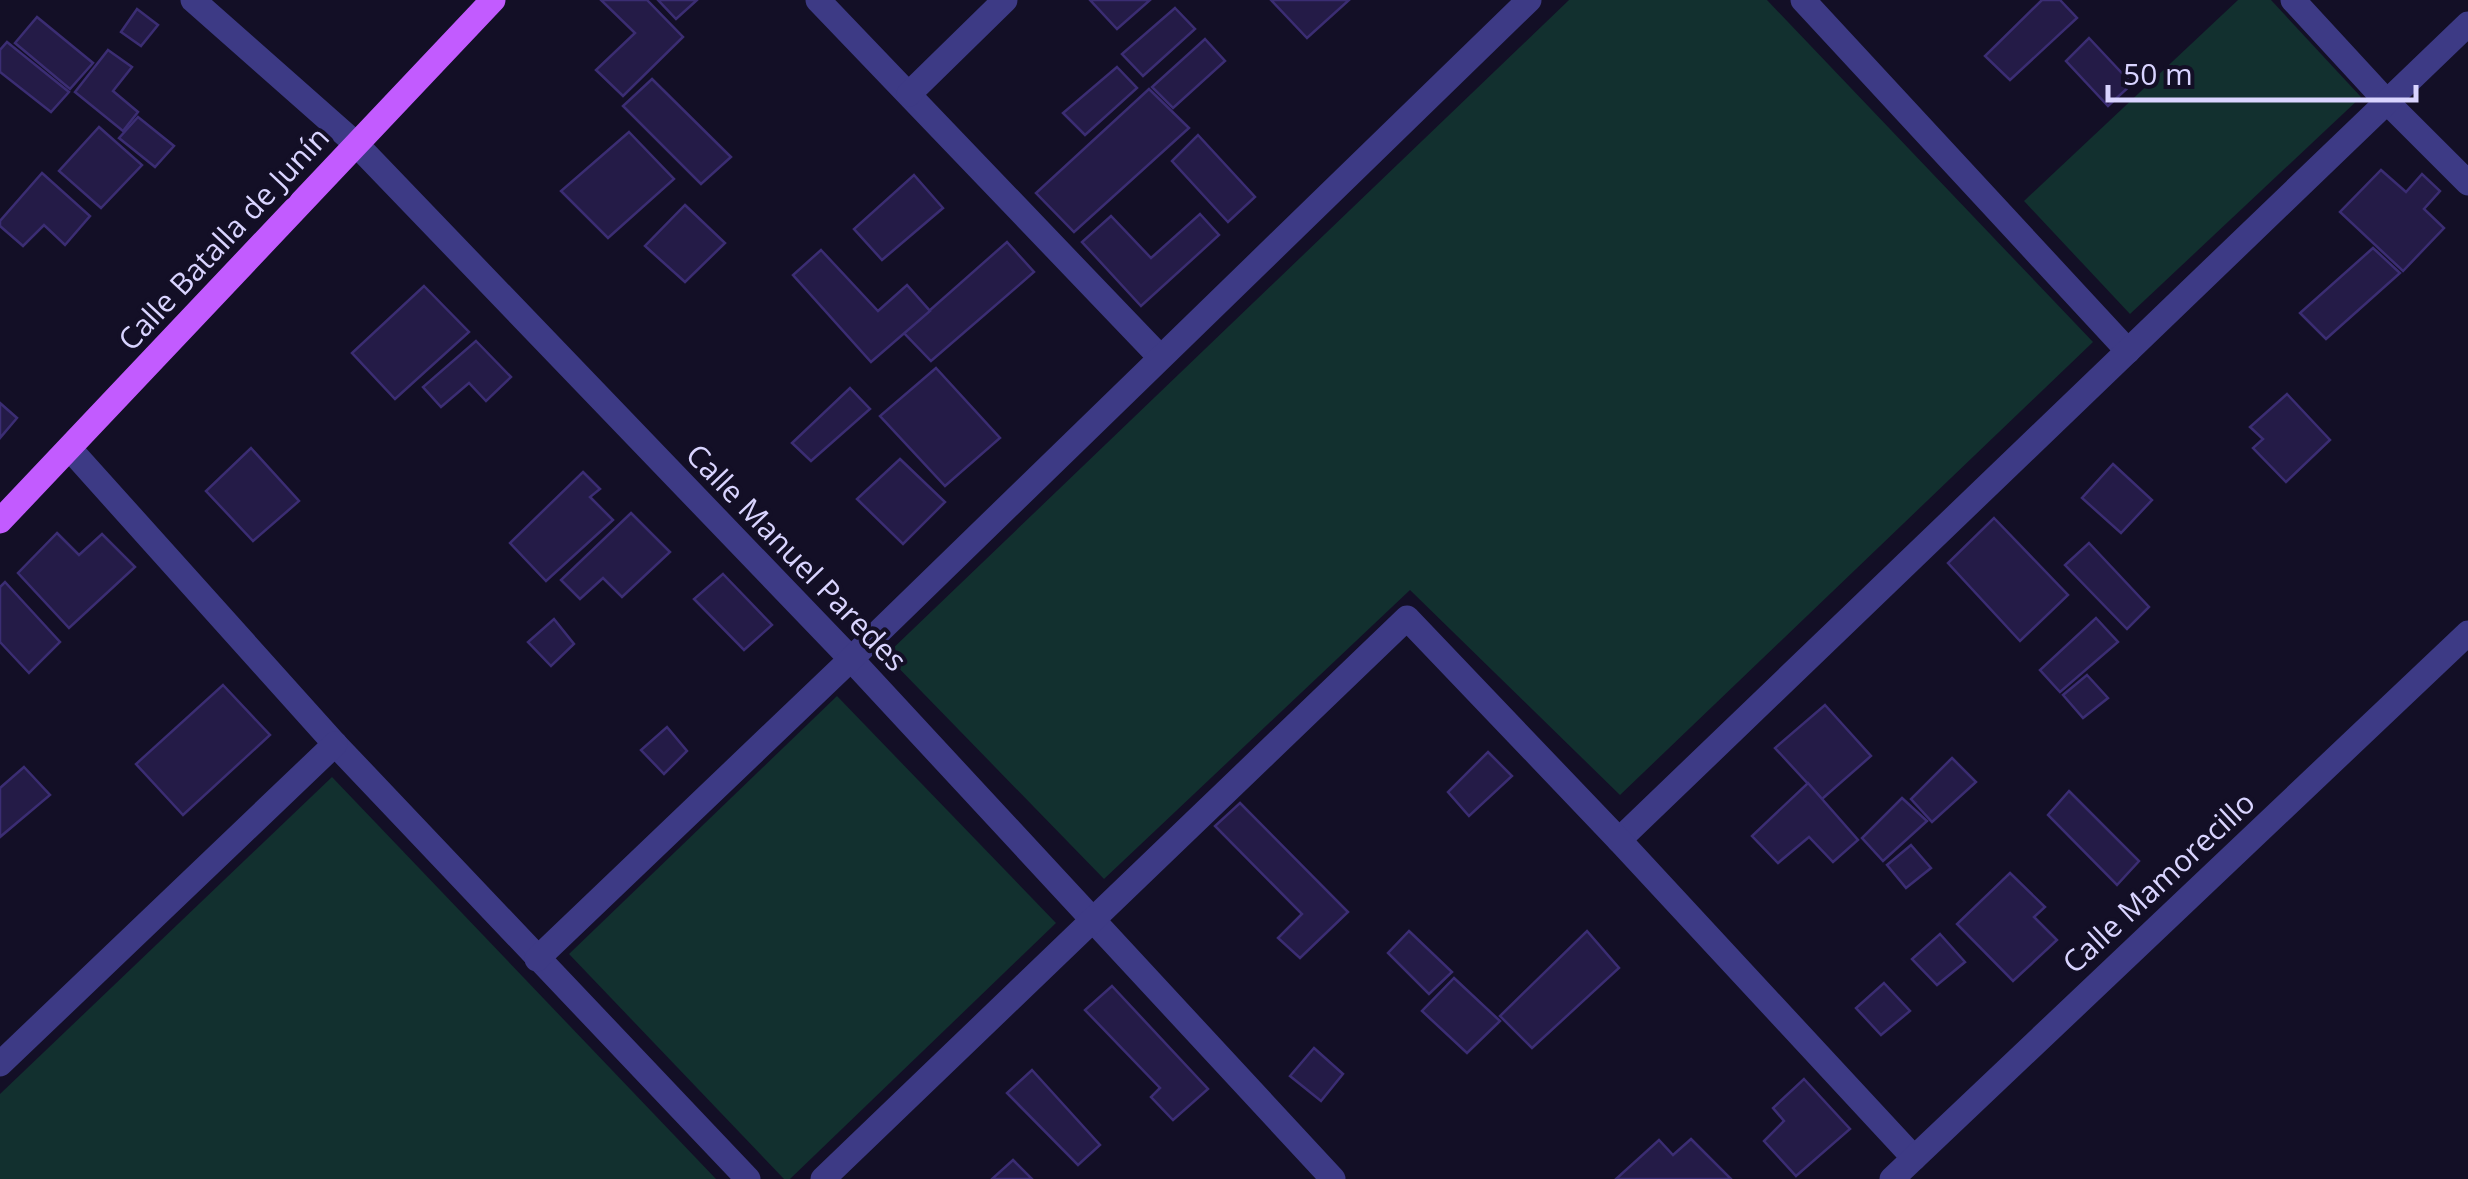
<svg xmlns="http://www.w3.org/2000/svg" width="2468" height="1179" font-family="'Open Sans',sans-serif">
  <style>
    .green { fill: #12302f }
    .building { fill: #241b47; stroke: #3b2d73; stroke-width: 2.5 }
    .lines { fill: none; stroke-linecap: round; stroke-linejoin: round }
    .minor { stroke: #3d3a85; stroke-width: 25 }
    .major { stroke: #c25bff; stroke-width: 25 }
    .labels { text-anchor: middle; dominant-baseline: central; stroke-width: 8; stroke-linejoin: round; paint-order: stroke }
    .street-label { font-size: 30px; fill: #d9d4ff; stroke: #130f26 }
  </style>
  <rect width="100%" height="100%" fill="#130f26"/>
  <g class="green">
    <polygon points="1569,0 1767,0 2093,342 1620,795 1410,590 1104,879 886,655"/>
    <polygon points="2238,0 2271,0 2361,97 2130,314 2024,201"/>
    <polygon points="837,696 1056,923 790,1179 784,1179 569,954"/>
    <polygon points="332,777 716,1179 0,1179 0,1094"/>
  </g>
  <g class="building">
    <polygon points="601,0 647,0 683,37 623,96 596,70 635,33"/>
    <polygon points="658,0 697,0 676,19"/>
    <polygon points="1090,0 1150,0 1117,29"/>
    <polygon points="1271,0 1349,0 1307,38"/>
    <polygon points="2042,0 2060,0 2077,18 2010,80 1985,56"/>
    <polygon points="1175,8 1195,29 1143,76 1122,54"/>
    <polygon points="137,9 158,25 141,46 121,32"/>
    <polygon points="37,17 93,63 70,89 15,43"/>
    <polygon points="2089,38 2132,84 2108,106 2066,61"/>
    <polygon points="1205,39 1225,61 1173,108 1152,87"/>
    <polygon points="7,42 69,92 51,112 0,72 0,50"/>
    <polygon points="108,50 132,67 113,91 138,112 123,131 75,92"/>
    <polygon points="1117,67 1137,88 1085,135 1063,113"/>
    <polygon points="652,79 731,157 701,184 623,106"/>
    <polygon points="1149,89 1189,128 1074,232 1036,193"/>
    <polygon points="138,117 174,146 155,167 119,138"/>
    <polygon points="99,127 142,165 101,208 59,171"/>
    <polygon points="629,132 674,179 608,238 561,191"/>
    <polygon points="1198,135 1255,197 1228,222 1172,161"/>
    <polygon points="2381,170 2406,192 2422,174 2440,191 2424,209 2444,228 2403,271 2340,212"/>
    <polygon points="42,173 90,216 65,245 44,225 23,246 0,226 0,221"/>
    <polygon points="914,175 943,208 882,260 854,229"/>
    <polygon points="685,205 725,243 685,282 645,246"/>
    <polygon points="1200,214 1219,235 1141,306 1082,242 1111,216 1151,258"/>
    <polygon points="1007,242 1034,272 931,361 904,333"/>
    <polygon points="2373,248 2400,273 2326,339 2300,313"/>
    <polygon points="821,250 878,311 907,285 930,311 871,362 793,275"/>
    <polygon points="424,286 469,332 395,399 352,353"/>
    <polygon points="476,341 511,377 486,401 469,383 441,407 423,387"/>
    <polygon points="936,368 1000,438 945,486 880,416"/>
    <polygon points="850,388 870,409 811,461 792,443"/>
    <polygon points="2287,394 2330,440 2286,482 2253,448 2263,439 2250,427"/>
    <polygon points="0,403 17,418 0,438"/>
    <polygon points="251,448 299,501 253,541 206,491"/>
    <polygon points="900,459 945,502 903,544 857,499"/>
    <polygon points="2113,464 2152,500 2121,533 2082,498"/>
    <polygon points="583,472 600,489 590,497 613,520 546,581 510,543"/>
    <polygon points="631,513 670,552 622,597 603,578 580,599 561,580"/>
    <polygon points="1994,518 2068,595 2020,641 1948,563"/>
    <polygon points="57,533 79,555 102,534 135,567 69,628 18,573"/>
    <polygon points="2089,543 2149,607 2127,629 2065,565"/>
    <polygon points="723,574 772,625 744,650 694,599"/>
    <polygon points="5,582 60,642 29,673 0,642 0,587"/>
    <polygon points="2096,618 2118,642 2060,692 2040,670"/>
    <polygon points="554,619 574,644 551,666 528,642"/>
    <polygon points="2087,675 2108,698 2083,718 2063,695"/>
    <polygon points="223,685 270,735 183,815 136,764"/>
    <polygon points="1825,705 1871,756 1822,799 1775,748"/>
    <polygon points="667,727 687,751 664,774 641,750"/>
    <polygon points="1488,752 1512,776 1469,816 1448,792"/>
    <polygon points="1952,758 1976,782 1932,822 1911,799"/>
    <polygon points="24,767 50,795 0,837 0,788"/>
    <polygon points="1808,783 1858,840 1833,862 1809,837 1778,863 1752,836"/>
    <polygon points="2069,791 2139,861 2117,885 2048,815"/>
    <polygon points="1902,798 1927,821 1883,861 1862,838"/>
    <polygon points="1240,803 1348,912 1300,958 1278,938 1302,914 1215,826"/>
    <polygon points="1911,845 1931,868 1906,888 1887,865"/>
    <polygon points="2010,873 2045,907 2034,917 2057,940 2013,981 1957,924"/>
    <polygon points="1409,931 1452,972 1429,994 1388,953"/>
    <polygon points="1587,931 1619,968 1532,1048 1500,1016"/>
    <polygon points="1940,934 1965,962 1937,985 1912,959"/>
    <polygon points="1454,978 1500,1021 1467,1053 1422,1011"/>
    <polygon points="1884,983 1910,1011 1881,1035 1856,1008"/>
    <polygon points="1112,986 1208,1089 1173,1120 1151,1097 1160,1088 1085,1010"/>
    <polygon points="1314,1048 1343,1074 1321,1101 1290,1076"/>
    <polygon points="1032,1070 1100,1145 1078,1165 1007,1093"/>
    <polygon points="1804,1079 1850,1129 1796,1176 1764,1141 1784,1121 1773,1108"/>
    <polygon points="1691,1139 1731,1179 1616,1179 1659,1140 1673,1155"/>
    <polygon points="1013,1160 1032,1179 992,1179"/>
  </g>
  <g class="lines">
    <g class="minor">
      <polyline points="193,0 356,144 851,659 1333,1179"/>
      <polyline points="818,0 1160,357"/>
      <polyline points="1803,0 2128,351"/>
      <polyline points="2293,0 2387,102 2468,183"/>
      <polyline points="909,94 1005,0"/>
      <polyline points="70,449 335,744 748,1179"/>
      <polyline points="1619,840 2468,24"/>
      <polyline points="537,959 851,659 1529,0"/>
      <polyline points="0,1064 335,744"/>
      <polyline points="823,1179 1407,618 1619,840 1914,1158"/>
      <polyline points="1892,1179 2468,633"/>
    </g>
    <polyline class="major" points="0,521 493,0"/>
  </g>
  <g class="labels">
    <g class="street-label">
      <text transform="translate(223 238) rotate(-47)">Calle Batalla de Junín</text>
      <text transform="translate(797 557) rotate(46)">Calle Manuel Paredes</text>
      <text transform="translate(2158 882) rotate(-43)">Calle Mamorecillo</text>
    </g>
  </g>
  <path d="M2108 85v15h308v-15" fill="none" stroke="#d9d4ff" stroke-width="5"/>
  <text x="2123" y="85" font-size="30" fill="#d9d4ff" stroke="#130f26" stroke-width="8" paint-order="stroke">50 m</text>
</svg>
